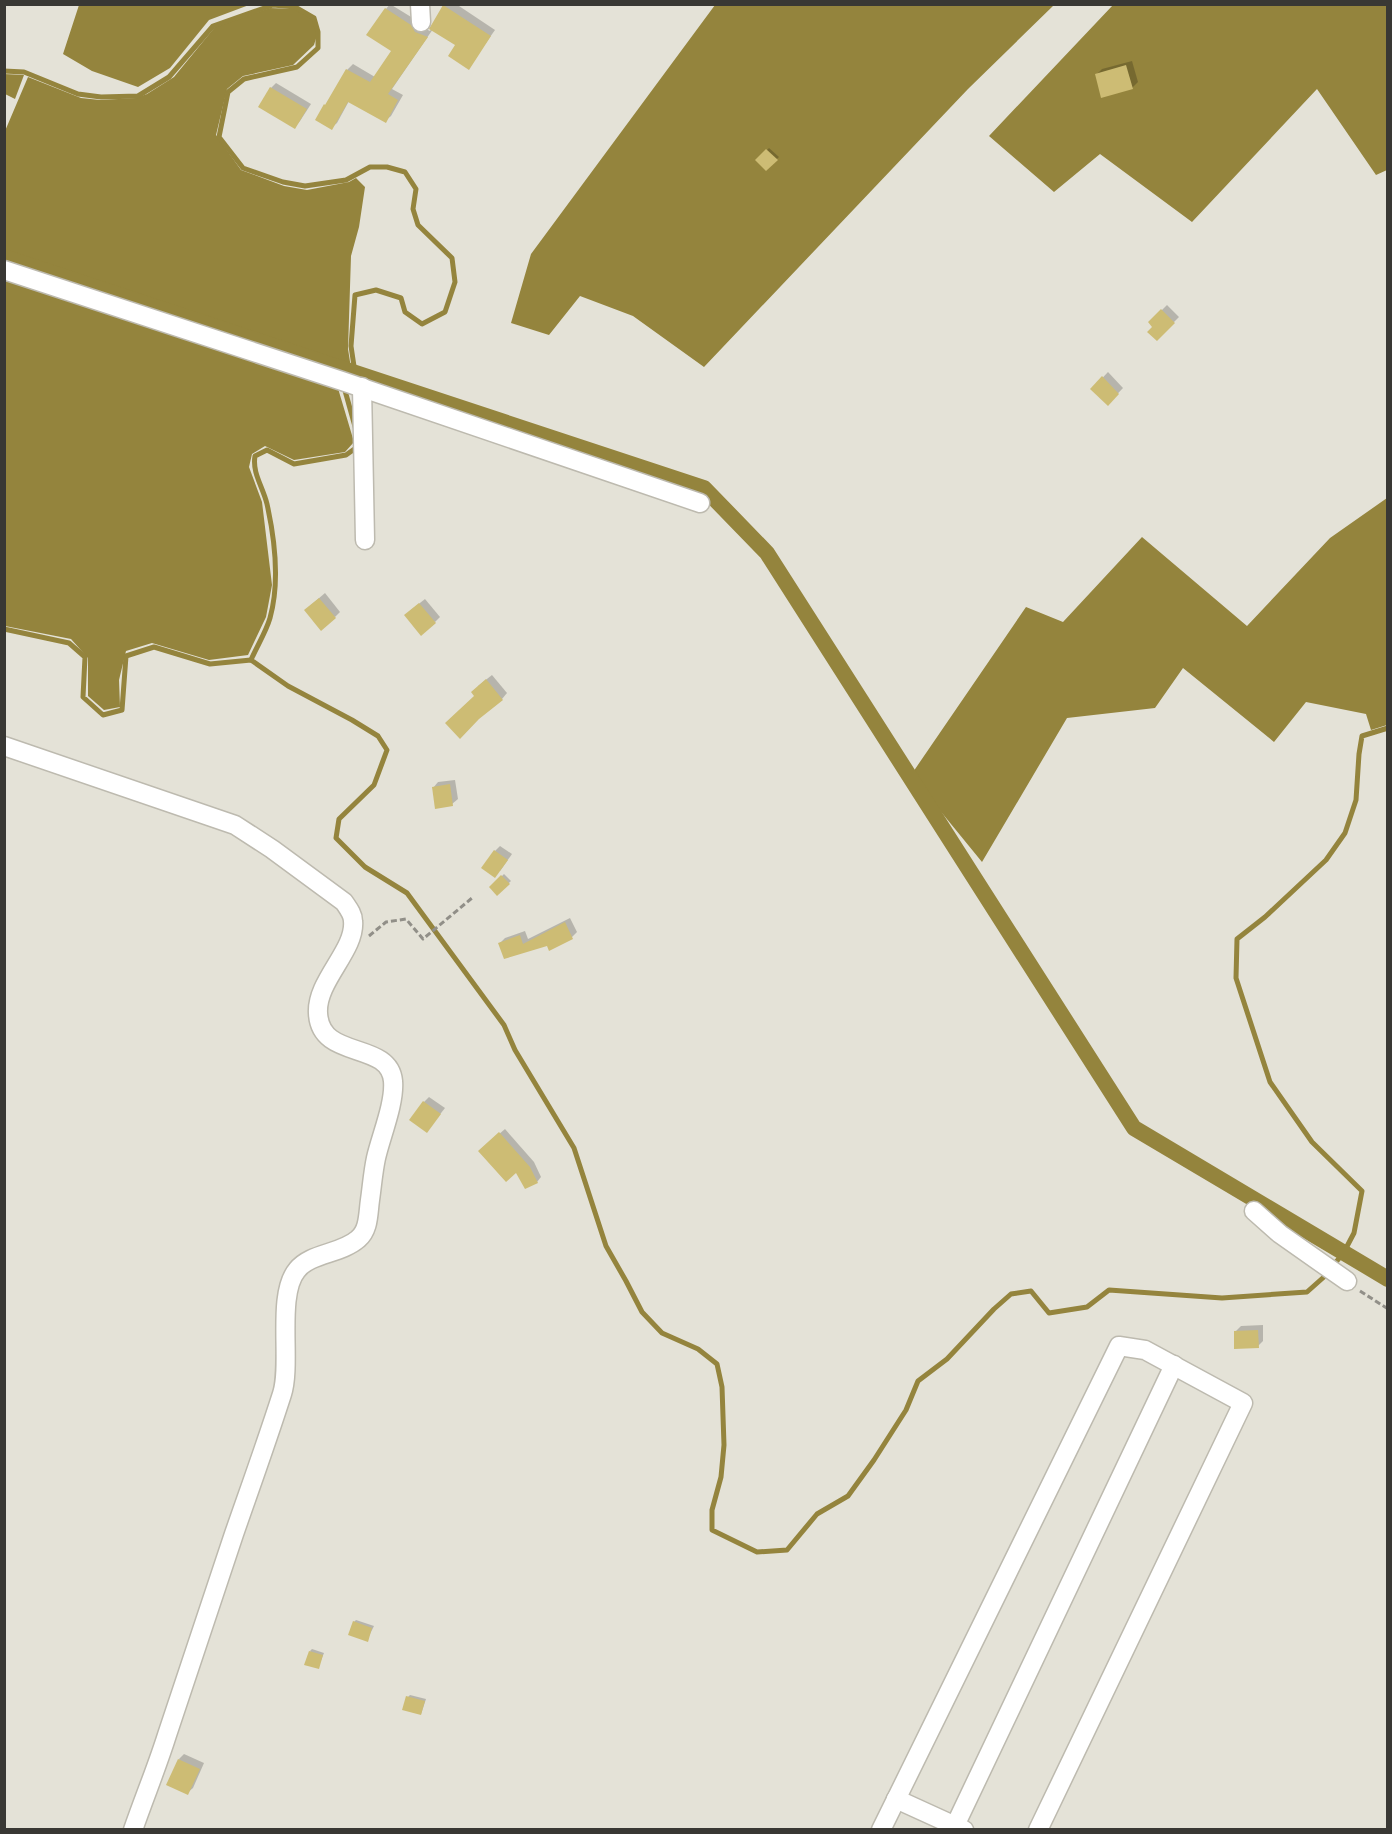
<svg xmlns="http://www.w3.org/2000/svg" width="1392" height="1834" font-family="'Source Serif 4',serif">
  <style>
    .water { fill: #94843d }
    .shadow { fill: #0003 }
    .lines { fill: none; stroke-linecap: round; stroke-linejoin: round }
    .stream { stroke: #94843d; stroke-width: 5 }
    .canal { stroke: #94843d; stroke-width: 16 }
    .building { fill: #cdbc74 }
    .street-casing { stroke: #bdbaaf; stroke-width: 21 }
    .path { stroke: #918f88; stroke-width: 3; stroke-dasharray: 6 3; stroke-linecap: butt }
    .street { stroke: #fff; stroke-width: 18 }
  </style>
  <rect width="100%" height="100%" fill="#e4e2d7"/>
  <g class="water">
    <polygon points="79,5 79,4 249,5 209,20 170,68 138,87 92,71 63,54"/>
    <polygon points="715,5 1054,5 968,89 704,367 633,316 580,296 549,335 511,323 531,254"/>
    <polygon points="1113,5 1387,5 1387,170 1376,175 1317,89 1192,222 1100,154 1054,192 989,136"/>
    <polygon points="270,8 295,9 312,18 318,32 314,45 293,65 243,76 227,89 216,135 241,170 284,186 307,190 349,182 356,178 365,187 359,227 351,256 348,349 351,368 5,254 5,131 28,77 81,98 100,100 136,98 147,94 174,77 215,27"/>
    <polygon points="4,74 24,75 15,99 5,94"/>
    <polygon points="4,279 337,385 354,442 345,452 294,460 265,446 252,454 249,467 262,502 272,585 266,617 248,655 209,660 152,643 126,651 119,680 120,707 104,710 88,696 88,658 71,639 5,626"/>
    <polygon points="1387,498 1387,725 1371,730 1366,714 1306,702 1274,742 1183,668 1155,708 1067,718 982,862 911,775 1026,607 1063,622 1142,537 1247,626 1330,538"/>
  </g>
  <g class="shadow">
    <polygon points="390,4 416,20 421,27 430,31 446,4 456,4 495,30 468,68 457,45 433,29 392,89 403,95 391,116 385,121 349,101 337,123 331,128 330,100 347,70 353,64 375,77 393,51 386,9"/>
    <polygon points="1132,61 1138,82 1132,88 1097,74 1102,69"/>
    <polygon points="276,83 311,104 300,121 295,127 271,88"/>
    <polygon points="769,148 779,157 766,169 757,160"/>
    <polygon points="1167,305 1179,317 1157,339 1154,327 1150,322"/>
    <polygon points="1108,372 1123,388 1108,404 1092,389"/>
    <polygon points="325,593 340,612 335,617 311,605"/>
    <polygon points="425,599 440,617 435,622 411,610"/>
    <polygon points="492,675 507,693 502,699 476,696 478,686"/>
    <polygon points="455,780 458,799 452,804 433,788 438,782"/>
    <polygon points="500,846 512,854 500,871 495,851"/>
    <polygon points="504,874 511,881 497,894 491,887"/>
    <polygon points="570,918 577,932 572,937 505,958 500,943 505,938 525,931 528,939"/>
    <polygon points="429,1097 445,1108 427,1131 424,1102"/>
    <polygon points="505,1129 534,1162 541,1177 537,1182 517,1170 485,1146"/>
    <polygon points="1263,1325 1263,1341 1258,1346 1235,1332 1241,1326"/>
    <polygon points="356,1620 374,1626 367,1640 354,1622"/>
    <polygon points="312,1649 324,1653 318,1668 310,1651"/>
    <polygon points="410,1695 426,1699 421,1714 408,1697"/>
    <polygon points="184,1754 204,1763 193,1788 187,1793 179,1759"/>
  </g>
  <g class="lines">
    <g class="stream">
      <polyline points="4,71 24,72 78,94 101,97 138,96 169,77 213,26 273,5 295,7 314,18 318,32 318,48 297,67 244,79 228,92 219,137 243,168 283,182 305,186 346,180 370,167 387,167 405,172 416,189 413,209 418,225 452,258 455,282 445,312 422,324 405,312 401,298 376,290 355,295 351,346 355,373 349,380"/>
      <polyline points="344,387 356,430"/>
      <polyline points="4,629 69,643 85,657 83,697 103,715 122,710 126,656 154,647 210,664 251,660 288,686 352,720 378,736 387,750 374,785 339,819 336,838 365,867 407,893 504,1025 515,1050 574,1148 606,1246 626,1281 642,1312 662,1333 698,1349 717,1364 722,1387 724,1445 721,1477 712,1510 712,1530 757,1552 787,1550 817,1514 848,1496 874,1460 906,1410 918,1381 947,1359 994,1309 1011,1294 1031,1291 1049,1313 1087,1307 1109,1290 1222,1298 1307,1292 1325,1276 1344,1252 1354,1233 1362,1191 1312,1142 1270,1082 1236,978 1237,939 1265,917 1326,860 1345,833 1356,800 1359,754 1362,736 1388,728"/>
      <path d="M251,660C257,646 266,632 270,618C280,582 275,540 267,504C263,487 252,473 255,456L267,450L294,464L346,455L360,445"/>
    </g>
    <polyline class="canal" points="4,257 704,488 767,553 1134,1128 1388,1279"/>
  </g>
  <g class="building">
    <polygon points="443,5 491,36 469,70 448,56 455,45 429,29"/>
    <polygon points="385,8 411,25 415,32 428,37 388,94 398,100 386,123 348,102 332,130 315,120 324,104 325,105 346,69 370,82 391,51 366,35"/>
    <polygon points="1126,65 1133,89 1101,98 1095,74"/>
    <polygon points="270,87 307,109 295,129 258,107"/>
    <polygon points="766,149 778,160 766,171 755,160"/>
    <polygon points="1161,309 1175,323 1157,341 1147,332 1152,327 1148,322"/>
    <polygon points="1102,376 1119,394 1108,406 1090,389"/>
    <polygon points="319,598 336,618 321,631 304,610"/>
    <polygon points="419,603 436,623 421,636 404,615"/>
    <polygon points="486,679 503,700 479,719 460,739 445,723 474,696 471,692"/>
    <polygon points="450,784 453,806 435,809 432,787"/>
    <polygon points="494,850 508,860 495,878 481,868"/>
    <polygon points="501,875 510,884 497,896 489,887"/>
    <polygon points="565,922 573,939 549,951 547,946 504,959 498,943 520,935 523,944"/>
    <polygon points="423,1101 441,1114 427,1133 409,1120"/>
    <polygon points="499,1132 530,1167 538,1183 525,1189 516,1173 506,1182 478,1151"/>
    <polygon points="1258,1330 1259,1348 1234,1349 1234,1331"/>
    <polygon points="353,1621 372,1628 368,1642 348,1635"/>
    <polygon points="309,1651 323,1655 319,1669 304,1665"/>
    <polygon points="406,1696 425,1701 421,1715 402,1710"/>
    <polygon points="178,1759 200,1769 188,1795 166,1785"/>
  </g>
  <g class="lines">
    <defs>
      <g id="street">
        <polyline points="420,4 421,22"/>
        <polyline points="4,270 342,381 700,503"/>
        <polyline points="362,387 365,540"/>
        <path d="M4,746L235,825L272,849L344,902C348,908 353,914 353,921C356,950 316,981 318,1013C320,1061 389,1040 393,1081C395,1103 381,1136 376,1158C373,1172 372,1186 370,1200C368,1214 369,1230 358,1239C341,1254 310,1253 297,1270C276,1295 292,1363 282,1394C267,1441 250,1488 234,1534C212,1601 190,1668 167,1735C157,1767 144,1798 133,1830"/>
        <polyline points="1254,1211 1280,1234 1347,1281"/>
        <polyline points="896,1799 964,1830"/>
        <polyline points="881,1830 1119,1346 1145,1350 1243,1403 1038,1830"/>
        <polyline points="953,1830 1174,1365"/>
      </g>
    </defs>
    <use href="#street" class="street-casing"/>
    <g class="path">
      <polyline points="369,936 386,922 406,919 423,939 472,898"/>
      <polyline points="1360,1291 1388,1309"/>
    </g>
    <use href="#street" class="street"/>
  </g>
  <rect width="1392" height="1834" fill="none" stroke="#393834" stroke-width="12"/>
</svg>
